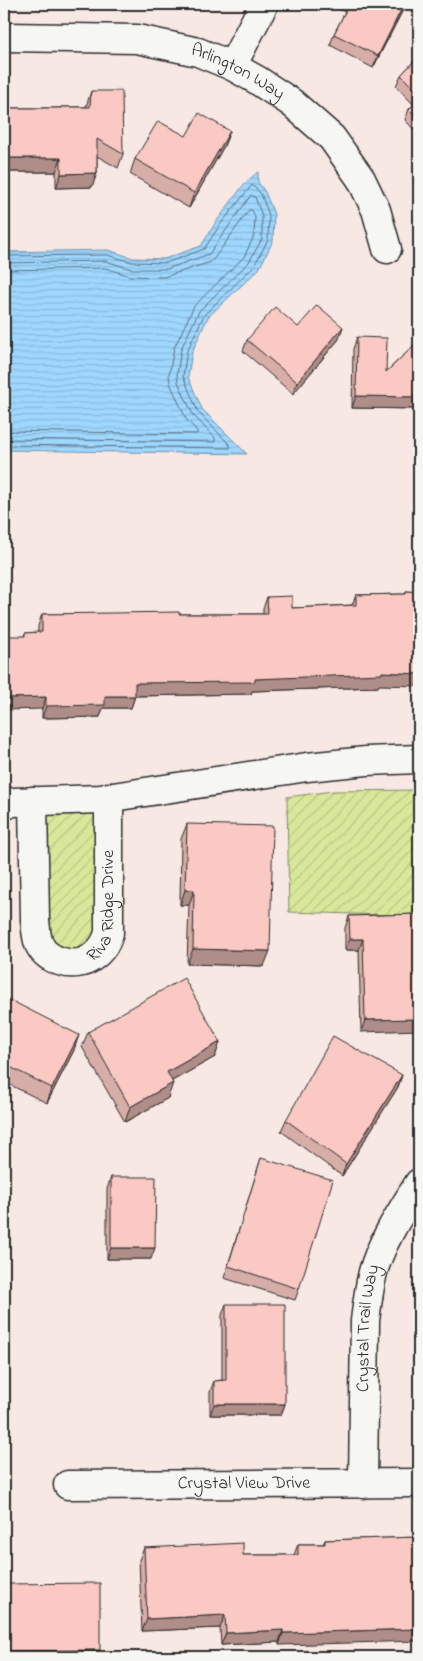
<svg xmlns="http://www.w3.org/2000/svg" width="423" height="1661" font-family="'Indie Flower',sans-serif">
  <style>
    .garden { fill: url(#garden-furrows); stroke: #828962 }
    .water { fill: url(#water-rules); stroke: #7192aa }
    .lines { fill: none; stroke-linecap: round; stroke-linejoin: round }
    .shore { stroke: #597080; stroke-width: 1 }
    .minor-casing { stroke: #2b2b2b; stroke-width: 31 }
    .minor { stroke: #f6f6f2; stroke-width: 28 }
    .wall { fill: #d7ada8; stroke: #2b2b2b }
    .shaded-wall { fill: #af8d88; stroke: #2b2b2b }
    .building { fill: #fac9c3; stroke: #2b2b2b }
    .labels { text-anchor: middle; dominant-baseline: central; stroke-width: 5; stroke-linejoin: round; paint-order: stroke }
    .street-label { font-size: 18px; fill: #2b2b2b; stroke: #f6f6f2 }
  </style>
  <defs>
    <pattern id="garden-furrows" width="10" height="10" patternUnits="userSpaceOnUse" patternTransform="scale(1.25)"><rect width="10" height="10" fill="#d8e79a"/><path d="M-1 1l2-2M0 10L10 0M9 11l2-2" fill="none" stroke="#bac685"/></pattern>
    <pattern id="water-rules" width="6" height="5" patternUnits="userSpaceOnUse" patternTransform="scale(1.25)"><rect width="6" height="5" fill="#9fd7ff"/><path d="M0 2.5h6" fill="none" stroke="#89b9db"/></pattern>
  </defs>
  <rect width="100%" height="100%" fill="#f7e8e4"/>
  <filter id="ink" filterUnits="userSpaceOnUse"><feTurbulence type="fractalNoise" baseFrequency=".02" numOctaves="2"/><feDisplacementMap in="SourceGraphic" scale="10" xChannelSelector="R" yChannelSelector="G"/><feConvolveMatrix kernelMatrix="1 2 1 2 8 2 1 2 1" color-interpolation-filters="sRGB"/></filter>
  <g filter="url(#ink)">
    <g class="garden">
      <polygon points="419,790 419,916 289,912 287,797 333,791"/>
      <polygon points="100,799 104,945 49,955 33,801"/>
    </g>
    <polygon class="water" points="258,172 258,182 265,192 274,214 273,241 259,269 208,317 192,352 188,377 202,409 247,454 4,450 4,252 108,250 133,258 164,259 201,246 216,222 245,183"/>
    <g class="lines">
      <g class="shore">
        <polyline points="4,256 107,255 132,262 166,263 204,249 220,225 252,185 261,194 269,215 268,240 254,266 204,315 187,351 183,376 198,412 230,445 230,448 4,445"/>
        <polyline points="4,263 106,261 131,269 167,269 209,254 251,195 255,197 262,216 262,239 249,262 199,311 181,349 177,375 178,382 193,415 215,438 215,442 4,439"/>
        <polyline points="4,270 105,268 130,276 164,277 211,262 216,256 249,210 252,210 255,217 254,236 244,257 194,306 174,348 169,375 170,383 186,419 197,431 197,434 4,431"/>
      </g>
      <defs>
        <g id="minor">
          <path id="s1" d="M4,37L137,39L198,52L232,66L257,80L292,103L332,138L361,179L376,210L387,249"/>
          <polyline points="232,66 264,4"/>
          <path id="s2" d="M33,801L35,920C36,928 36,936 39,944C47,962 75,969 91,958C100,952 106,944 109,933V797"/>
          <polyline points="4,806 12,802 100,799 307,767 366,761 419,759"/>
          <path id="s3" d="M363,1484L365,1321C367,1304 369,1288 373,1272C382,1240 402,1211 419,1183"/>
          <path id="s4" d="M68,1485L419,1483"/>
        </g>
      </defs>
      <use href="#minor" class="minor-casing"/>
      <use href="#minor" class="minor"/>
    </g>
    <g class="wall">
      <polygon points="337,4 406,4 373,68 330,45 334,34 345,12 336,8"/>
      <polygon points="419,56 419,135 405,120 409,109 414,105 396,86 401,75"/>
      <polygon points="91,91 123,154 118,168 97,156 97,173 92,187 56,188 56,172 4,172 4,108 61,108 61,107 86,107"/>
      <polygon points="230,131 224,146 189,208 130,174 135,159 186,136"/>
      <polygon points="298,327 339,339 293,394 243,351 247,340"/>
      <polygon points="357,337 386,372 419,341 419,409 352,408 353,349"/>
      <polygon points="406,591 419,592 378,687 252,691 251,694 135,696 131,708 103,708 100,717 42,718 42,709 24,636 25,633 38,632 38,626 42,614 263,614 263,609 267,597 292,608 352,605 356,595 406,594"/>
      <polygon points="187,824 264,966 187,964 189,905 180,905 181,839"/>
      <polygon points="419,914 361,1032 359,950 345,950 345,928 349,916"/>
      <polygon points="4,997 74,1050 47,1103 4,1082"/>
      <polygon points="88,1032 220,1042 215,1057 172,1081 168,1098 125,1122 82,1047"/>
      <polygon points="402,1075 398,1087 342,1176 281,1131 286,1120"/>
      <polygon points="261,1158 299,1289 295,1300 224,1278"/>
      <polygon points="111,1177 151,1259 107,1259 107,1189"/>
      <polygon points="226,1304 285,1404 281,1415 210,1415 210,1392 214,1381 222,1380 222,1315"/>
      <polygon points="419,1537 279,1645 279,1642 221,1645 220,1628 142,1631 139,1560 144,1548 243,1555 294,1555 298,1544 323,1544 325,1540"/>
    </g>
    <g class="shaded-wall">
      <polygon points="404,4 406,4 373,68 378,56"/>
      <polygon points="230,131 224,146 189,208 194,193"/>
      <polygon points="4,158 61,158 56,172 4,172"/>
      <polygon points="97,173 92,187 56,188 61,174"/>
      <polygon points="343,327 339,339 293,394 297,382"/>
      <polygon points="356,396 419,397 419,409 352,408"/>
      <polygon points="382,672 419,674 419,686 379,685 378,687 252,691 251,694 131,696 135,683 255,679"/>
      <polygon points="105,696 135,696 131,708 103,708 100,717 42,718 46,706"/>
      <polygon points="46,697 42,709 4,710 4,698"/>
      <polygon points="185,890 194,890 189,905 180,905"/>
      <polygon points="350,939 363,939 359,950 345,950"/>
      <polygon points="193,949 270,951 264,966 187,964"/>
      <polygon points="419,1019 419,1030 361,1032 365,1020"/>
      <polygon points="79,1035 74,1050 47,1103 52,1088"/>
      <polygon points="220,1042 215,1057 161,1087 167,1072"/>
      <polygon points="402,1075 398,1087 342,1176 346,1164"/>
      <polygon points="173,1083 168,1098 125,1122 130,1107"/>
      <polygon points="111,1248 155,1248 151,1259 107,1259"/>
      <polygon points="214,1404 285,1404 281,1415 210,1415"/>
      <polygon points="225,1615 220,1628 142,1631 147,1619"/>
      <polygon points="419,1629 419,1641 279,1645 283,1633"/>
      <polygon points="283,1630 279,1642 221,1645 226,1633"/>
      <polygon points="100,1650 98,1657 4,1657 4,1651"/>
    </g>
    <g class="building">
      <polygon points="349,4 404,4 378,56 334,34"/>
      <polygon points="419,56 419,94 401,75"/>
      <polygon points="91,91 122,91 123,154 97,139 97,173 61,174 61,158 4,158 4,108 61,108 61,107 90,107"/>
      <polygon points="419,99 419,119 409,109"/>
      <polygon points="199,113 230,131 194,193 135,159 158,121 186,136"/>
      <polygon points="317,305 343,327 297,382 247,340 275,307 298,327"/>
      <polygon points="357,337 387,338 386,372 419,341 419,397 356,396"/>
      <polygon points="406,591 419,592 419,674 382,672 382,674 255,679 255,682 135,683 135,696 105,696 105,705 46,706 46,697 4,698 4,636 25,636 25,633 42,632 42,614 179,612 179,614 268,614 267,597 292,596 292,608 356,605 356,595 406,594"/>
      <polygon points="187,824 273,826 270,951 193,949 194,890 185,890"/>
      <polygon points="419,914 419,1019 365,1020 363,939 350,939 349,916"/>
      <polygon points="184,978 220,1042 167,1072 173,1083 130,1107 88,1032"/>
      <polygon points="4,997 79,1035 52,1088 4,1064"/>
      <polygon points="333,1036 402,1075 346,1164 286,1120"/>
      <polygon points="261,1158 333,1180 299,1289 228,1266"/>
      <polygon points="111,1177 156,1177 155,1248 111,1248"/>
      <polygon points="226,1304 285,1304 285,1404 214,1404 214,1381 226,1380"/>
      <polygon points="419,1537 419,1629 283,1633 283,1630 226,1633 225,1615 147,1619 144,1548 243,1543 243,1555 298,1555 298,1544 325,1544 325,1540"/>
      <polygon points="100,1583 100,1650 4,1651 4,1584"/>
    </g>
  </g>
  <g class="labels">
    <g class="street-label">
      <text stroke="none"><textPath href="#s1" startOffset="240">Arlington Way</textPath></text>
      <text stroke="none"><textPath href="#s2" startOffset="260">Riva Ridge Drive</textPath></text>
      <text stroke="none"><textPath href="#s3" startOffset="156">Crystal Trail Way</textPath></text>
      <text stroke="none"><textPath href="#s4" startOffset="176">Crystal View Drive</textPath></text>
    </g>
  </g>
  <rect width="423" height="1661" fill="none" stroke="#f6f6f2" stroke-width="20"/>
  <rect x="10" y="10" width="403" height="1641" fill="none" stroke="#2b2b2b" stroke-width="2" filter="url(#ink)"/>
</svg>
